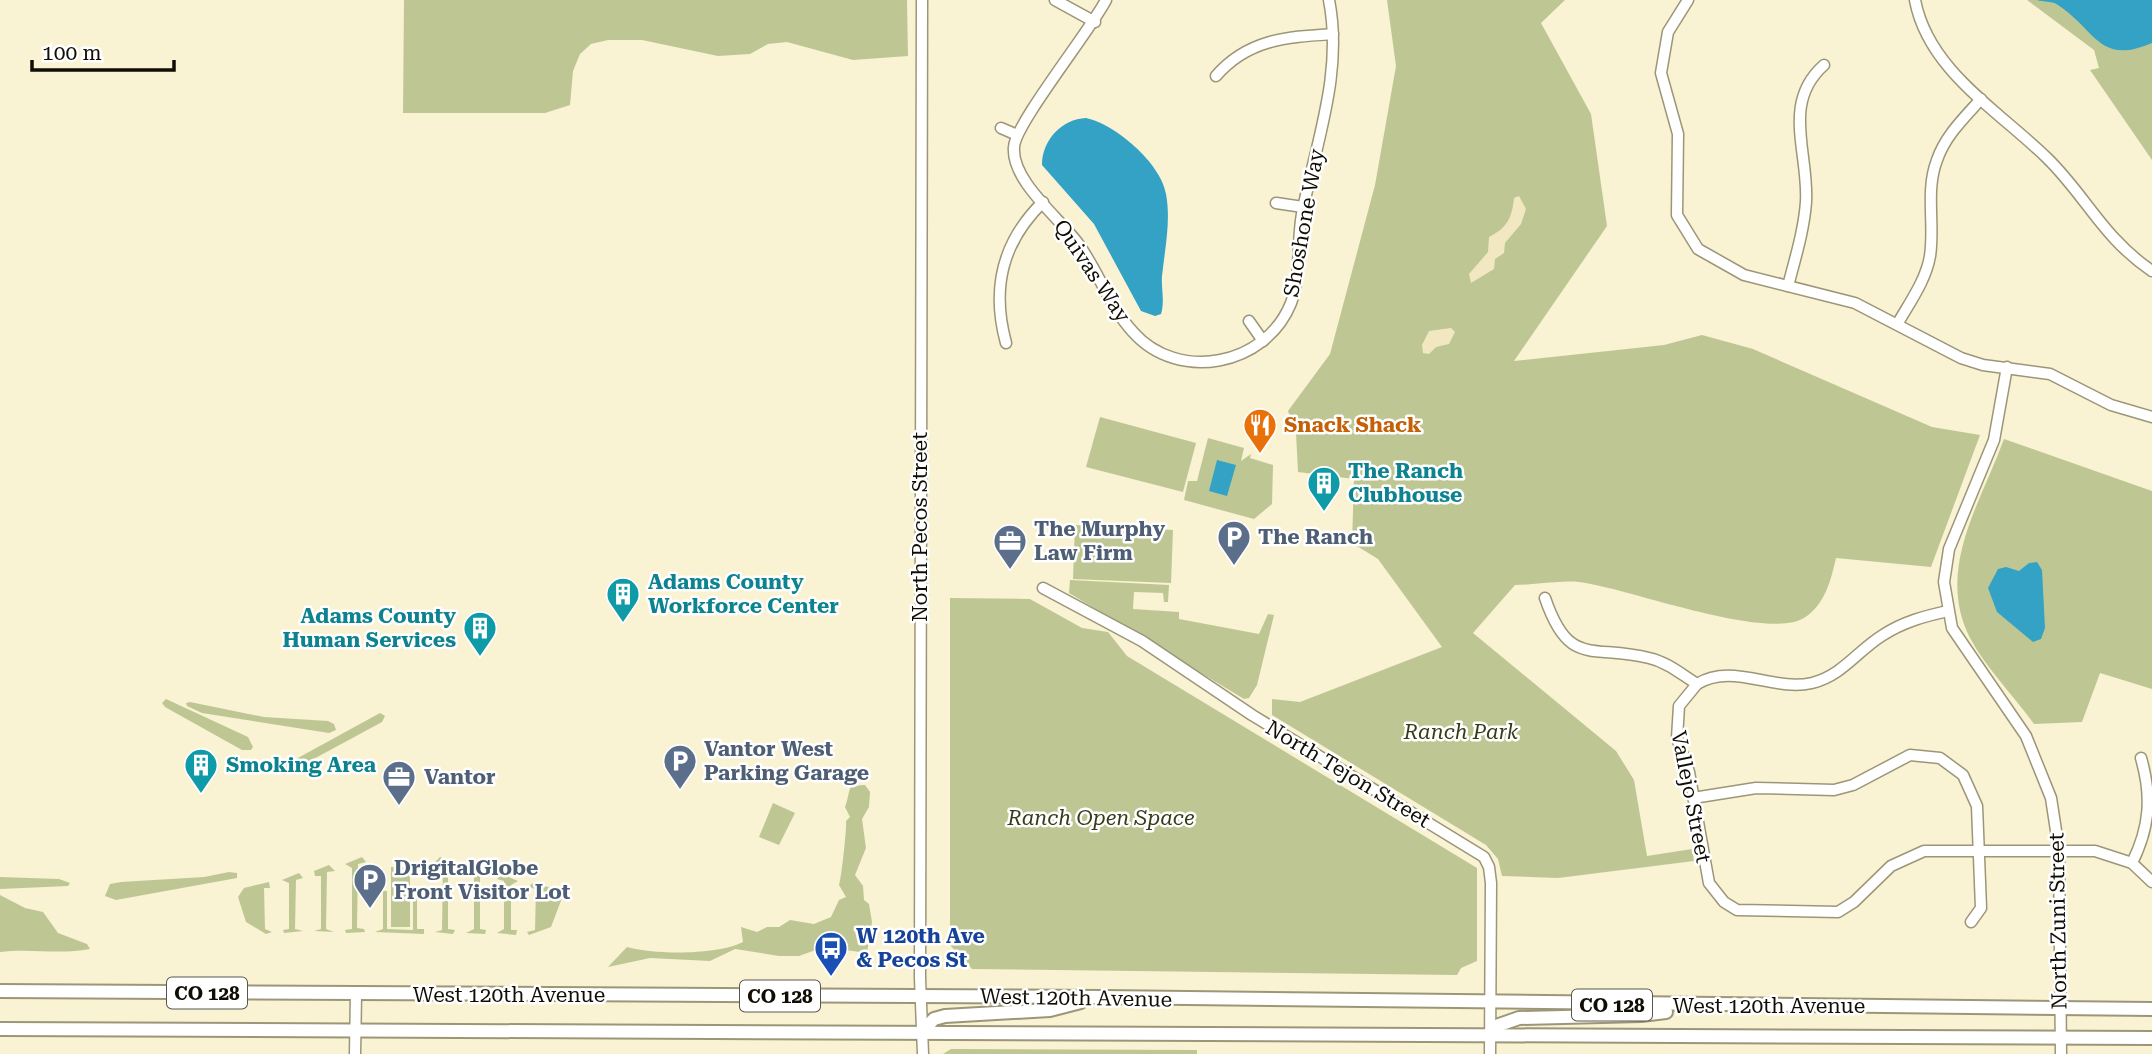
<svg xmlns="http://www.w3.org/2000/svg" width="2152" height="1054" font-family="'Roboto Serif',serif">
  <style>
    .green { fill: #bec793 }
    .sand { fill: #f1e8c2 }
    .water { fill: #33a2c4 }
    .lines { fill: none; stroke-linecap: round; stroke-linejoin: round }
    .minor-casing { stroke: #9c9679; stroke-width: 13 }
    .major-casing { stroke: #9c9679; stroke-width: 16 }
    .minor { stroke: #fff; stroke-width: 10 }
    .major { stroke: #fff; stroke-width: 12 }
    .labels { text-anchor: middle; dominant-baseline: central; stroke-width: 5; stroke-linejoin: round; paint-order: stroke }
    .shield { fill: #fff; stroke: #57564f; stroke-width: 2 }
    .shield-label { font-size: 19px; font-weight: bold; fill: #0f0d04 }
    .street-label { font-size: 21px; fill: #0f0d04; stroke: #fff }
    .food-label { font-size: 21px; font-weight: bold; fill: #c56008; stroke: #fff; text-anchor: start }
    .culture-label { font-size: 21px; font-weight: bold; fill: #0d838f; stroke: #fff; text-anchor: start }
    .service-label { font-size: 21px; font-weight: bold; fill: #4e5e75; stroke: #fff; text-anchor: start }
    .park-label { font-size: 21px; font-style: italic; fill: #373c18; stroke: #fff }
    .transit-label { font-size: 21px; font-weight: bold; fill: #164399; stroke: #fff; text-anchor: start }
  </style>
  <rect width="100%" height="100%" fill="#f9f2d3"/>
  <g class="green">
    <polygon points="404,0 907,0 908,56 853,60 787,42 768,44 750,54 718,56 642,40 608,40 591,44 580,54 573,71 570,105 545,113 403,113"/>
    <path d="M1387,0H1565L1541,23L1591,114L1607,226L1514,361L1664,345L1702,335L1753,349L1932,427L1980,435L1931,567L1836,558C1831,580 1825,605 1804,618C1765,641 1628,588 1579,582C1559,580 1536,585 1515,585L1473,633L1616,751L1634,780L1647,856L1692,849L1694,861L1558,878L1502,876L1498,859L1486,845L1272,715V699L1300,702L1442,647L1378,559L1352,543L1354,479L1298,472L1296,433L1288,411L1330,354L1375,185L1396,66Z"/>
    <polygon points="2027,0 2152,0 2152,160 2090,70 2099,68 2094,50"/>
    <polygon points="1100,417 1196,443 1183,492 1086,467"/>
    <polygon points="1208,438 1244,448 1241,461 1251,454 1250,458 1273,465 1272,504 1254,519 1184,500 1188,481 1197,481"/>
    <path d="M2004,439L2152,491V689L2100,673L2082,722L2034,724C2014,696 1986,668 1970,638C1935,569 1981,503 2004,439Z"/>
    <polygon points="1075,525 1173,530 1171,583 1073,579"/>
    <polygon points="1070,580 1169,585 1168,602 1164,602 1163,593 1134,592 1133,609 1179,612 1179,619 1259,634 1268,614 1274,615 1257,685 1249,698 1244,699 1069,593"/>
    <polygon points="950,598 1030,599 1082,628 1108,632 1127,656 1477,868 1477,961 1461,968 1457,975 972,969 950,945"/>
    <polygon points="166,699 248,737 253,747 251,750 242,750 165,707 162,703"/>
    <polygon points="190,702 264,717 328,721 334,724 336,730 329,733 202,713 187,706 186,703"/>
    <polygon points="380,713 385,716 382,722 284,775 276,770"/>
    <path d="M865,785L870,792L869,807L862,819L866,848L855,875L863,886L864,900L869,904L872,922L867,953L824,947L799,956H779L735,949L710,961L650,958L608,967L627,947C655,955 718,955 743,942L741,927L757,932L767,927H779L790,920L814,924L831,917L839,900L846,897L839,885C841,881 847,827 846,821L850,817L845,807C848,799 848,794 851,786Z"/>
    <polygon points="773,803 795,813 779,845 759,837"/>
    <polygon points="362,857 366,862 358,864 357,928 364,929 365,932 346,933 345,930 352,929 352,868 345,864"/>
    <polygon points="440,857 456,864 456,868 448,869 448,929 455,930 453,934 435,932 442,930 443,865 435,862"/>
    <polygon points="329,865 335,871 327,872 326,929 334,932 314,931 321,929 321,876 315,876 314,871"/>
    <polygon points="471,866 487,872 487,876 480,877 480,929 486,930 485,934 466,933 474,929 474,872 466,871"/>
    <rect x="391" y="867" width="19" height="60"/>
    <polygon points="229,872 237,873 237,878 116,900 105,896 110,884 121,882 204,877"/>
    <polygon points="299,873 303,878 296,880 295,929 303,931 284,933 283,930 289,929 289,883 282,880"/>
    <polygon points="502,874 518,881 511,885 511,930 517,930 516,935 497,933 504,929 504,881 497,879"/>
    <polygon points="0,877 59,879 70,883 68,886 0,889"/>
    <polygon points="269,882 270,888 264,888 265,929 272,932 266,934 246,922 238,897 244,888"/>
    <polygon points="533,883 555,889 562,898 551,927 529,935 527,932 535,930 536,889 528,887"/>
    <polygon points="383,891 387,891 387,929 413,930 413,892 417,892 417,929 424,929 424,934 375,932 383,929"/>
    <path d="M0,895L25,908L43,912L58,933L87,944L90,949C59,955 30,948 0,952Z"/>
    <polygon points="951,1049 1197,1050 1197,1054 943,1054"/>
  </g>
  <g class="sand">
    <path d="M1519,196L1526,209L1521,224L1505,243L1504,253L1495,259L1494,269L1471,283L1469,274L1488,252L1489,237C1507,228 1512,218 1514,198Z"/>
    <polygon points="1451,328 1455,332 1449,344 1436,347 1429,354 1423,353 1422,345 1429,331"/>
  </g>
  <g class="water">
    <path d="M2037,0H2152V43C2099,66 2096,30 2058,5C2053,1 2043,2 2037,0Z"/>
    <path d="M1086,118C1115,124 1161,163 1166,194C1171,221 1165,248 1162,276C1161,288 1165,301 1161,314L1155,316L1141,311L1094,224L1042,165C1042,140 1062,119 1086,118Z"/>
    <polygon points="1217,460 1236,465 1227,496 1209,491"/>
    <polygon points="2037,562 2042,570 2045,628 2041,639 2033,642 1997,612 1988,588 1998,569 2006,567 2019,571 2029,563"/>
  </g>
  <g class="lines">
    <defs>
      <g id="minor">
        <polyline points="922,0 920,978 923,1054"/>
        <polyline points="1055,0 1095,22"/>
        <path d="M1106,0C1090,31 1015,124 1014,147C1011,180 1058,217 1077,242C1098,270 1109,306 1133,332C1178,383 1266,366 1291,303C1302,274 1296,239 1303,209C1317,139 1343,72 1329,0"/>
        <polyline points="1688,0 1668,32 1661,73 1678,134 1677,215 1698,249 1744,275 1855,303 1961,358 1983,365 2050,374 2111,405 2152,417"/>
        <path d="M1915,0C1928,70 1999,111 2047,158C2086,196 2103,238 2152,271"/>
        <path d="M1216,76C1248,39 1287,37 1333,34"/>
        <polyline points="1001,128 1017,135"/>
        <polyline points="1276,203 1303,207"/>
        <path d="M1788,286C1795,259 1804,230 1806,202C1809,153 1781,103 1824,65"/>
        <polyline points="1249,321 1263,341"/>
        <path d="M1898,323C1910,302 1926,280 1930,256C1935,224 1925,191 1937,160C1945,136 1964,118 1981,99"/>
        <path d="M1006,343C991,288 1002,242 1043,202"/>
        <polyline points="2007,367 1994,440 1949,549 1944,582 1952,628 2026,736 2051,798 2059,850 2061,1054"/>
        <polyline points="1043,588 1142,641 1252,715 1484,857 1489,867 1491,883 1490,1054"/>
        <path d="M1545,598C1569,668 1591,644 1649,658C1667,662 1681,674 1697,684C1733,662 1773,692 1812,683C1843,675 1857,651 1883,635C1903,622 1925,616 1948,611"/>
        <polyline points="1697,684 1679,706 1677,738 1689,772 1709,883 1724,902 1737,910 1838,912 1854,902 1891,866 1924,851 2095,851 2132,863 2152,882"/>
        <polyline points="1693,798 1756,788 1834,790 1853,785 1910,755 1940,758 1963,775 1977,806 1981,908 1971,922"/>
        <path d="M2132,863C2150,827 2152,796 2141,758"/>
        <polyline points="355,1054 356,994"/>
      </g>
      <g id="major">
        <polyline points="0,991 1103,997 2152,1009"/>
        <polyline points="0,1029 2152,1038"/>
        <polyline points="923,1031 934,1019 945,1016 1050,1010 1081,1002"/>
        <polyline points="1490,1034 1499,1025 1519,1018 1641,1015 1666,1012"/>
      </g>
    </defs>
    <use href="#minor" class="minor-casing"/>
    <use href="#major" class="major-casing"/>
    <use href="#minor" class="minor"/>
    <use href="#major" class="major"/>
  </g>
  <defs>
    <symbol id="restaurant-pin" viewBox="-11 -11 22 30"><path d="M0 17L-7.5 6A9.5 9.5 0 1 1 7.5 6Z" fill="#e8710a" stroke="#fff"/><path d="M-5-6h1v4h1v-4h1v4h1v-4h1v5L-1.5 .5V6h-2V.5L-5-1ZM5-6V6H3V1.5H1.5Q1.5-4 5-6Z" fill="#fff"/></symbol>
    <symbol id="building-pin" viewBox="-11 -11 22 30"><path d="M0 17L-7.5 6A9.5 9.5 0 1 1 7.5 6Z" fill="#0f9aa8" stroke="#fff"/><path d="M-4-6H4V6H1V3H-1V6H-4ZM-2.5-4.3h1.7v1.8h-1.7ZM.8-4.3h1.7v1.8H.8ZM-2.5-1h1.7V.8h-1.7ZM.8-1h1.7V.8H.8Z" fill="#fff"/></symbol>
    <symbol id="parking-pin" viewBox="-11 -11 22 30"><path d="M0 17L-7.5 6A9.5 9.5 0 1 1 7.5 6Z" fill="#5c6f8a" stroke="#fff"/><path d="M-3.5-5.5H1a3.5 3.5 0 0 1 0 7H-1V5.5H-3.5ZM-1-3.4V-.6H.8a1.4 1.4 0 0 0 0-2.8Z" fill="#fff"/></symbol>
    <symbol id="office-pin" viewBox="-11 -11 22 30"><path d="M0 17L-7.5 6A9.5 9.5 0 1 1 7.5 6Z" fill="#5c6f8a" stroke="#fff"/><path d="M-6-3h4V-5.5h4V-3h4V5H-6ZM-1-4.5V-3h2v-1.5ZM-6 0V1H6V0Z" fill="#fff"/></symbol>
    <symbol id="bus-pin" viewBox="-11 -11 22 30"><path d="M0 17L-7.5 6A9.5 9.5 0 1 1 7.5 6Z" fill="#1a4fb4" stroke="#fff"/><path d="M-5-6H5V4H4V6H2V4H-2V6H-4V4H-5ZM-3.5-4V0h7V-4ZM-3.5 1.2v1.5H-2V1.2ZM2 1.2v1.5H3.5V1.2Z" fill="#fff"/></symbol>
  </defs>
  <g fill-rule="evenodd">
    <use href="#restaurant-pin" x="1241" y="406" width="38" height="52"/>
    <use href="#building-pin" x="1305" y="464" width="38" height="52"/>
    <use href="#parking-pin" x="1215" y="518" width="38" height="52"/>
    <use href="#office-pin" x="991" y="522" width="38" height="52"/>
    <use href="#building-pin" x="604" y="575" width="38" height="52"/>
    <use href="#building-pin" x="461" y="609" width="38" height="52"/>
    <use href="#parking-pin" x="661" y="742" width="38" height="52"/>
    <use href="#building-pin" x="182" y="746" width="38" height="52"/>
    <use href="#office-pin" x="380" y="758" width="38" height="52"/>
    <use href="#parking-pin" x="351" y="861" width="38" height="52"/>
    <use href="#bus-pin" x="812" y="929" width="38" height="52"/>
  </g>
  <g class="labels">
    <g class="shield">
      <rect x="167" y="977.5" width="80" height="31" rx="5"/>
      <rect x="740" y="980.5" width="80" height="31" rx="5"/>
      <rect x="1572" y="989.5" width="80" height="31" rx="5"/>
    </g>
    <g class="shield-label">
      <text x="207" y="993">CO 128</text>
      <text x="780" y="996">CO 128</text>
      <text x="1612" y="1005">CO 128</text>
    </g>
    <g class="street-label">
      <text transform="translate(1304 223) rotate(-80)">Shoshone Way</text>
      <text transform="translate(1092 271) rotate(56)">Quivas Way</text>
      <text transform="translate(920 527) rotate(-90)">North Pecos Street</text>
      <text transform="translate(1348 774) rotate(31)">North Tejon Street</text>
      <text transform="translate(1691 797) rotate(79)">Vallejo Street</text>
      <text transform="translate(2058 921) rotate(-91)">North Zuni Street</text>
      <text x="509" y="995">West 120th Avenue</text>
      <text transform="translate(1076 998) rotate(1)">West 120th Avenue</text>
      <text x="1769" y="1006">West 120th Avenue</text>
    </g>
    <g class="food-label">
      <text x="1284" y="425">Snack Shack</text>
    </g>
    <g class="culture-label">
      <text x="1348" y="471">The Ranch<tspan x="1348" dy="24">Clubhouse</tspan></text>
      <text x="648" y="582">Adams County<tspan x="648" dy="24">Workforce Center</tspan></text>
      <text x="456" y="616" text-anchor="end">Adams County<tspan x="456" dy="24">Human Services</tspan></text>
      <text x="226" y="765">Smoking Area</text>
    </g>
    <g class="service-label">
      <text x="1034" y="529">The Murphy<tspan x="1034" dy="24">Law Firm</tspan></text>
      <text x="1258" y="537">The Ranch</text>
      <text x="704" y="749">Vantor West<tspan x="704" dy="24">Parking Garage</tspan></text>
      <text x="424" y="777">Vantor</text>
      <text x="394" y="868">DrigitalGlobe<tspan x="394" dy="24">Front Visitor Lot</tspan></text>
    </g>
    <g class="park-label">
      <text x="1461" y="732">Ranch Park</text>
      <text x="1101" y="818">Ranch Open Space</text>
    </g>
    <g class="transit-label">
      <text x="856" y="936">W 120th Ave<tspan x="856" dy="24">&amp; Pecos St</tspan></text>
    </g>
  </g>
  <path d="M32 60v10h142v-10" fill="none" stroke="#0f0d04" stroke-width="3.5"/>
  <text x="42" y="60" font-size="21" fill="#0f0d04" stroke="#ffffff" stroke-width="5" paint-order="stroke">100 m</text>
</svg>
